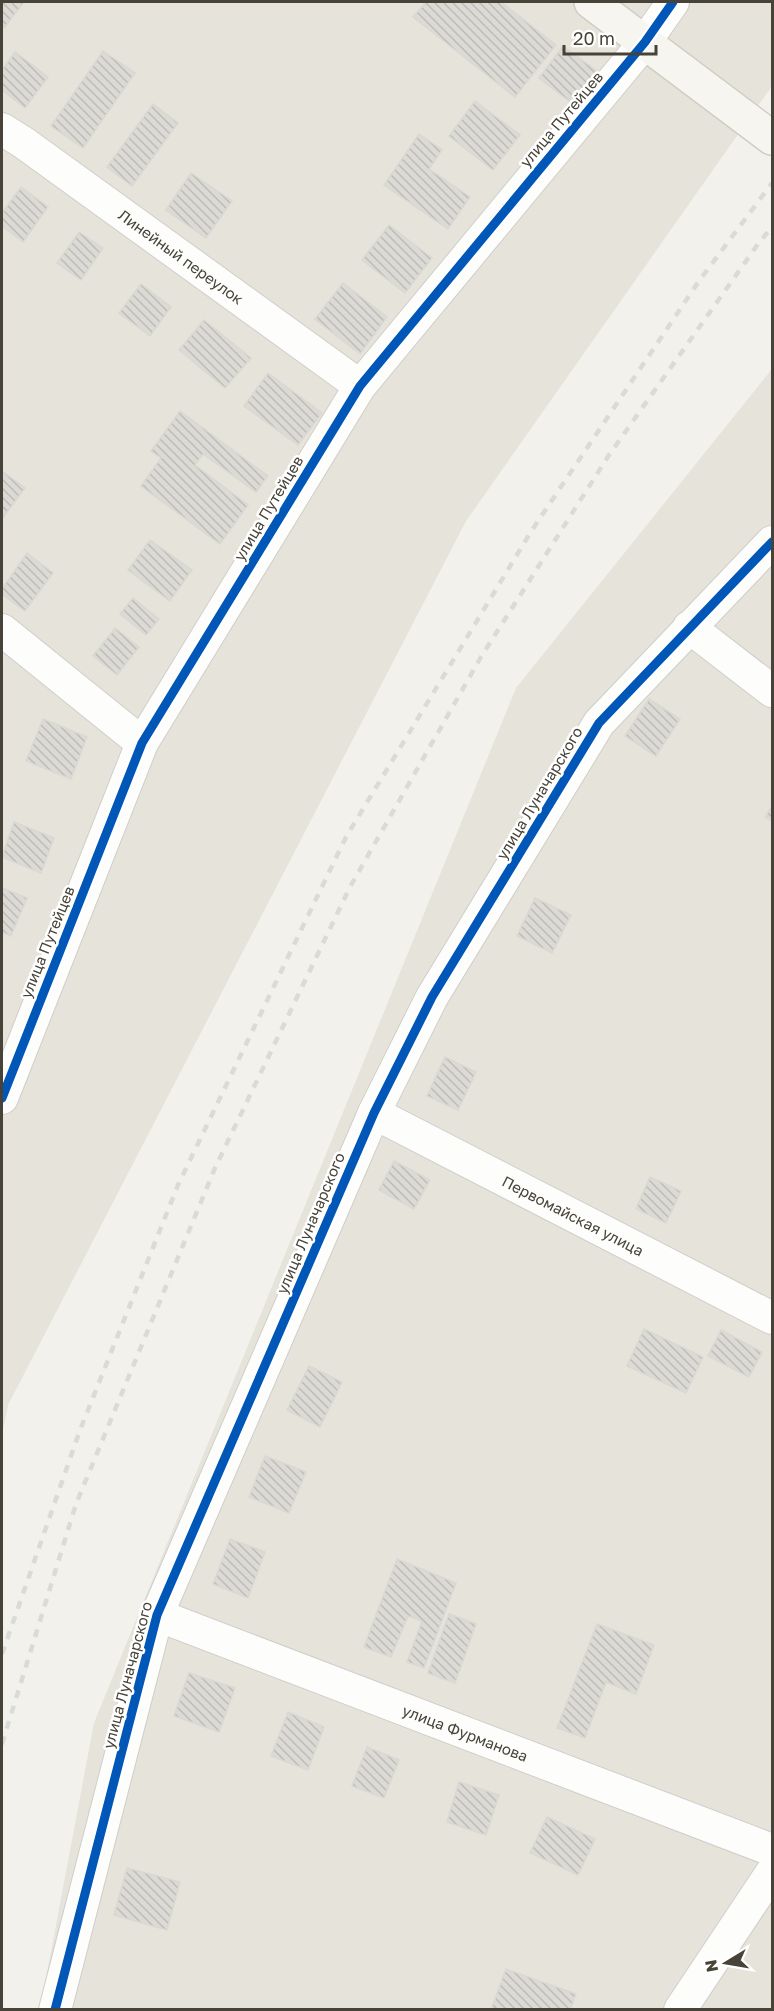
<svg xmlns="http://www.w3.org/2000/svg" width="774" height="2011" font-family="'Golos Text',sans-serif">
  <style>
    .residential { fill: #e5e3da }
    .building { fill: url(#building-back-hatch); stroke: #dad8d2; stroke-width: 1.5 }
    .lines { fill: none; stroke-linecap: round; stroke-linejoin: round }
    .minor-casing { stroke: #d0ceca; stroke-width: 34 }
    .secondary-casing { stroke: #d0cec3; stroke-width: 36 }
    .minor { stroke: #fdfdfc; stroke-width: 32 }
    .secondary { stroke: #f6f5f0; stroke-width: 33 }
    .rail { stroke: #dadad9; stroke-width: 4.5; stroke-dasharray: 8 8; stroke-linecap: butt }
    .cycleway-casing { stroke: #fff; stroke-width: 13 }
    .cycleway { stroke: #0057b8; stroke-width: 9 }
    .labels { text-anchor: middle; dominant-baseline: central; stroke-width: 5; stroke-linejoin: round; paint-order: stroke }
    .street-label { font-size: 15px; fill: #474338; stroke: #fff }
  </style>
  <defs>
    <pattern id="building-back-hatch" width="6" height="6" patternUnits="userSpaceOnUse" patternTransform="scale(1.5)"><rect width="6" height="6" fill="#dbdad5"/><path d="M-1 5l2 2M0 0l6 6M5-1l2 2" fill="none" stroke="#bdbcb8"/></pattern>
  </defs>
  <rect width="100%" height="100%" fill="#f2f1ec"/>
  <g class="residential">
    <polygon points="2,2 772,2 772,86 466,521 8,1405 2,1435"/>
    <polygon points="772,369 772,2009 40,2010 94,1723 516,688"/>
  </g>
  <g class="building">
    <polygon points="2,2 24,2 4,28 2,26"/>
    <polygon points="426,2 501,2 556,45 515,97 413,17"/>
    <polygon points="563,46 598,72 573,104 539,78"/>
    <polygon points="103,51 135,73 83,148 51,126"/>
    <polygon points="15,52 48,77 25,108 2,90 2,70"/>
    <polygon points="475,101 520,135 493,170 449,136"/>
    <polygon points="153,104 178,123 132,186 107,167"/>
    <polygon points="419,134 442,150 429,169 470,197 448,229 384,185"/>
    <polygon points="191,173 232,201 206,238 166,210"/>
    <polygon points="21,187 48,207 23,242 2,226 2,213"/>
    <polygon points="389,225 432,258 405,293 362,260"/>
    <polygon points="79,232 103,248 81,280 57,263"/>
    <polygon points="343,283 387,317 360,354 315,319"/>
    <polygon points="141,284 171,307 150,336 119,313"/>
    <polygon points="204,320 251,358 225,388 179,350"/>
    <polygon points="268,373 322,413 298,445 244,406"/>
    <polygon points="180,411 268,476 256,492 203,454 195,465 248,505 220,544 141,486 161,458 151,451"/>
    <polygon points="2,471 25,488 2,519"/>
    <polygon points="150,540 192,570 170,601 128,570"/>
    <polygon points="27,553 53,573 25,611 2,594 2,589"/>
    <polygon points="133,598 159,619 146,635 120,614"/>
    <polygon points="115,628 139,647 117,675 93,656"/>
    <polygon points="649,699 680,719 656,756 625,736"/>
    <polygon points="43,719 87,737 71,779 26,761"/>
    <polygon points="772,806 772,821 765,817"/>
    <polygon points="14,822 54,838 41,873 2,857"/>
    <polygon points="2,888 27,898 11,936 2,932"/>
    <polygon points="535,898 571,915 552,953 517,936"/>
    <polygon points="445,1057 476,1072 458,1110 427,1096"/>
    <polygon points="394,1161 430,1180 414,1209 379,1190"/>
    <polygon points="650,1177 681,1191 666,1223 636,1209"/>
    <polygon points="644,1329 703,1357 686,1393 627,1366"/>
    <polygon points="721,1330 762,1352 749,1377 708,1356"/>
    <polygon points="309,1366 342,1382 320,1427 287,1410"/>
    <polygon points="265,1456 306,1472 289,1513 249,1497"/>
    <polygon points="230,1539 265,1552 248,1598 213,1584"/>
    <polygon points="397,1559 456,1583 424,1668 407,1662 422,1621 408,1616 391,1657 364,1647"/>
    <polygon points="449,1614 476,1624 455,1683 428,1673"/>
    <polygon points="597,1624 654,1645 636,1694 606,1682 585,1738 557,1728"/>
    <polygon points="189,1673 235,1688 219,1732 174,1716"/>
    <polygon points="288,1712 324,1727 308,1770 271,1756"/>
    <polygon points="367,1747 399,1760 384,1798 352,1786"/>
    <polygon points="459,1782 499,1795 486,1835 447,1822"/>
    <polygon points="547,1817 595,1839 578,1875 530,1853"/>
    <polygon points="127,1868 180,1882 167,1930 114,1915"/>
    <polygon points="506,1969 576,1994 570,2010 491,2010"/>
  </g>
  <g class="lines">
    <defs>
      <g id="minor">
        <path id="s1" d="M2,129L24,143L360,386"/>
        <polyline points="689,627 772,691"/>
        <polyline points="2,630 142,743"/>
        <polyline points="2,1098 142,743 360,386 645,42 673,2"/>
        <path id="s2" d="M374,1113L772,1318"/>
        <path id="s3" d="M157,1615L772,1850"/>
        <polyline points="55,2010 157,1615 374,1113 432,997 599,723 772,542"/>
        <polyline points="680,2010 772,1872"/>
      </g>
      <polyline id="secondary" points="591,2 772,138"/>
    </defs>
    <use href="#minor" class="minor-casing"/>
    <use href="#secondary" class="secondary-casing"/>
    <use href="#minor" class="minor"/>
    <use href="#secondary" class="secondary"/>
    <g class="rail">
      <polyline points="2,1654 80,1430 178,1185 346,837 532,530 699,281 772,183"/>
      <polyline points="2,1744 76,1504 215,1168 350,887 481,657 609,455 758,244 772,227"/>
    </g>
    <defs>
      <g id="cycleway">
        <polyline points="2,1098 142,743 360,386 645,42 673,2"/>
        <polyline points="55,2010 157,1615 374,1113 432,997 599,723 772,542"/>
      </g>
    </defs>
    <use href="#cycleway" class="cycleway-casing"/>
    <use href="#cycleway" class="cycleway"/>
  </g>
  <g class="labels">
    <g class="street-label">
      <text transform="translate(561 119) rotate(-50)">улица Путейцев</text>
      <text stroke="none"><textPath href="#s1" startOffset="220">Линейный переулок</textPath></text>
      <text transform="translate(268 508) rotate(-59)">улица Путейцев</text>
      <text transform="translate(539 793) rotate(-59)">улица Луначарского</text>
      <text transform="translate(47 942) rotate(-68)">улица Путейцев</text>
      <text stroke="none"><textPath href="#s2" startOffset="224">Первомайская улица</textPath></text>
      <text transform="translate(310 1223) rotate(-67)">улица Луначарского</text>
      <text transform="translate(127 1675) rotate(-75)">улица Луначарского</text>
      <text stroke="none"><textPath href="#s3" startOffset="330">улица Фурманова</textPath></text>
    </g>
  </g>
  <rect width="774" height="2011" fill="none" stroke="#474338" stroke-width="6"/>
  <g transform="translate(726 1963) rotate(259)" stroke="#ffffff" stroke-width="4.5" paint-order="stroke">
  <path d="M0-4.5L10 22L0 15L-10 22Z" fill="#474338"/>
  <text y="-9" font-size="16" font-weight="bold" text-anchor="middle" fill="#474338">N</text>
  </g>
  <path d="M564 45v9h92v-9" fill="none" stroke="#474338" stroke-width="3"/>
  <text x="573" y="45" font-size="18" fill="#474338" stroke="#ffffff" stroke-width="4.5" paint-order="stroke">20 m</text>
</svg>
